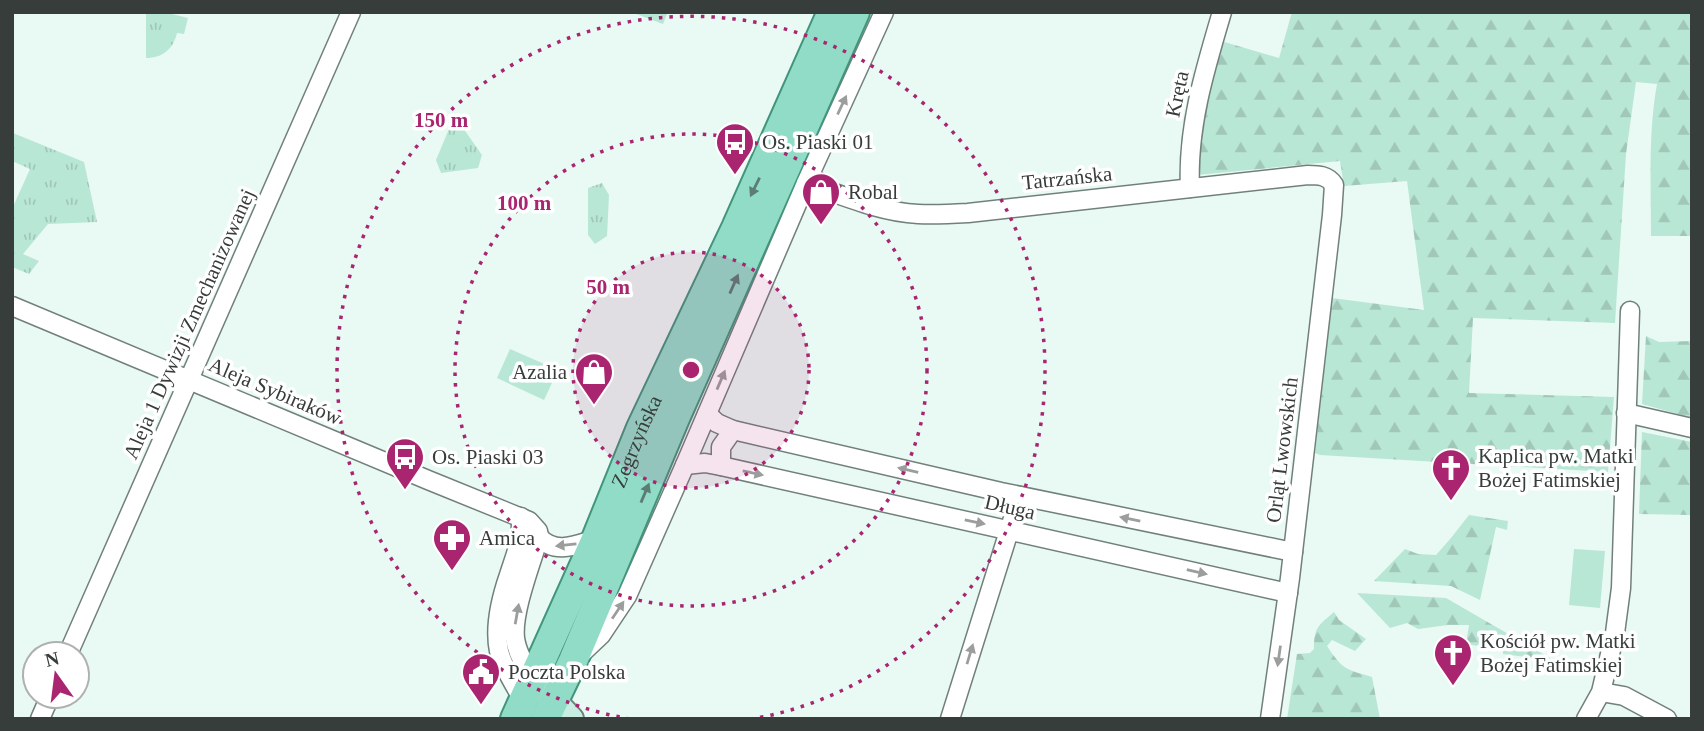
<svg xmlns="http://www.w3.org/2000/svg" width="1704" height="731" font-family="'Times New Roman',serif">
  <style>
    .forest { fill: url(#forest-firs) }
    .park { fill: url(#park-tufts) }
    .pitch { fill: #b9e7d5 }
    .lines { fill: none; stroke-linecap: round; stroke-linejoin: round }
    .street-casing { stroke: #72807b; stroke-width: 21 }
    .secondary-casing { stroke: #72807b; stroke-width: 28 }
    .primary-casing { stroke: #42957d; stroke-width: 32 }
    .street { stroke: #fff; stroke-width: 18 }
    .secondary { stroke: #c8eee2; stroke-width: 24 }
    .primary { stroke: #91dcc6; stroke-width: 28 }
    .oneway { fill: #9b9e9d }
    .oneway2 { fill: #5b7d73 }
    .ring { fill: none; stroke: #a92570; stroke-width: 3.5; stroke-dasharray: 3.5 7 }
    .labels { text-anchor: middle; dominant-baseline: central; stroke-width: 7; stroke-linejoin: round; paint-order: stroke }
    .street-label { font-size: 21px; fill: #373d3b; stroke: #fff }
    .poi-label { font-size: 21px; fill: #373d3b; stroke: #fff; text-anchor: start }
    .centre { fill: #a92570; stroke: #fff; stroke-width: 3.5 }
    .ring-label { font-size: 21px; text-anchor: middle; font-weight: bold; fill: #a92570; stroke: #fff; stroke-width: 7; stroke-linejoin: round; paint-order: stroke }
  </style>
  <defs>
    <pattern id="forest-firs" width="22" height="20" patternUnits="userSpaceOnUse" patternTransform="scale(1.75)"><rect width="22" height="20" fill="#b9e7d5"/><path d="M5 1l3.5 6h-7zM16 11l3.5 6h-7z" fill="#a0c7b8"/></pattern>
    <pattern id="park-tufts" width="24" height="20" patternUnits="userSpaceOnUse" patternTransform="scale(1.75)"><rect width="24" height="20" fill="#b9e7d5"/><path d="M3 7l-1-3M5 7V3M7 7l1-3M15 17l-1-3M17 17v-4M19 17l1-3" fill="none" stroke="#a0c7b8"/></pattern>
  </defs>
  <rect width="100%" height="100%" fill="#e9f9f3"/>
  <g class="forest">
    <path d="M1292,12H1692V236H1651C1651,185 1648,134 1657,84L1636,82L1626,154L1615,323L1473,318L1469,393L1614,397L1608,472L1320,455L1315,453L1332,298L1424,310L1407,181L1344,186L1340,161L1197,175L1206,99L1221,41L1279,58Z"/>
    <polygon points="1646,336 1659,342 1692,341 1692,418 1642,404"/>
    <polygon points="1642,432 1692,442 1692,515 1639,514"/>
    <polygon points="1469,515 1508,521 1507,530 1496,527 1480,600 1451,586 1374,581 1405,549 1418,554 1436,555 1451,538"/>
    <polygon points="1357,593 1446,598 1555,661 1503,654 1503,650 1466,644 1469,625 1448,625 1418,629 1407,623 1390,628"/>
    <path d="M1334,612L1339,620L1366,639L1355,651L1332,640L1327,646C1343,670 1345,669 1372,677L1380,719H1287L1297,654L1310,653L1314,649C1314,627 1318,626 1334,612Z"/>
  </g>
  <g class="park">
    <path d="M146,12H164L188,18L184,34L177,33C173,49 163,58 146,58Z"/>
    <polygon points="631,12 662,12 667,14 663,24"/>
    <polygon points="463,128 482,155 478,168 441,173 436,160 449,129"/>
    <polygon points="13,133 84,162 97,222 48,224 23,254 39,261 29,274 12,267 12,209 30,169 12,161"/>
    <polygon points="602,183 609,195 607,236 595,244 588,235 588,188"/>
  </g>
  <g class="pitch">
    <polygon points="510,349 558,370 544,400 497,378"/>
    <polygon points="1574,549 1605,551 1600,608 1569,605"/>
  </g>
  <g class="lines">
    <defs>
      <g id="street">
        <path d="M806,183C842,195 879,212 918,214C934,215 951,214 968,213L1308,175C1318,175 1328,175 1334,185L1332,215L1290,578L1270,719"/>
        <path d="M1190,188C1187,128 1205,69 1222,12"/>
        <path d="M12,306L428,480L529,521L538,531L539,537C531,564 512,612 515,638C517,653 525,666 533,678"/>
        <polyline points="1626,413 1692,428"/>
        <polyline points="707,414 717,423 733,430 1001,492 1293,552"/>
        <polyline points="685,465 705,463 721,466 1288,593"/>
        <polyline points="721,466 721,447 733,430"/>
        <path d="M521,517C522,541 516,553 509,575C501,598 494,627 499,651C503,668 515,685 523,700"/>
        <path d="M539,537C555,555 576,545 596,539"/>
        <polyline points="68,654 351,12"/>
        <polyline points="581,654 601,635 627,596 685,465 806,183 884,12"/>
        <polyline points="1601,692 1624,696 1667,719"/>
        <polyline points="40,719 50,696"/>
        <polyline points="950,719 1020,496"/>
        <polyline points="1586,719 1601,692 1615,633 1621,588 1630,311"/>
      </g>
      <polyline id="secondary" points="543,689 571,719"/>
      <g id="primary">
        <path id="s1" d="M515,719L596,539L641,428L736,228L832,12"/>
        <polyline points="545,719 573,661 675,418 855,12"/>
      </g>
    </defs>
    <use href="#street" class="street-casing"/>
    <use href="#secondary" class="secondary-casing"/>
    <use href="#primary" class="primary-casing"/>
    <use href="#street" class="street"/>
    <use href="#secondary" class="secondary"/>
    <use href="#primary" class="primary"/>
  </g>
  <defs><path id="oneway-solid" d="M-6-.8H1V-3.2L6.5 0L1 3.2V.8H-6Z" transform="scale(1.75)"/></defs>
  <g class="oneway">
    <use href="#oneway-solid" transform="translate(842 105) rotate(-65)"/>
    <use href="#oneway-solid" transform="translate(721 380) rotate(-67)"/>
    <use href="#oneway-solid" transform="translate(908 470) rotate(-167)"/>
    <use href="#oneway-solid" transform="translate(753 473) rotate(12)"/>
    <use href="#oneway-solid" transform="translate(1130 519) rotate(-168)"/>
    <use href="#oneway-solid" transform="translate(975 522) rotate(12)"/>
    <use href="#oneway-solid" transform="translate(566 545) rotate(174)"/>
    <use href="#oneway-solid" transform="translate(1197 572) rotate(13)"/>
    <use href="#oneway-solid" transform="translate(618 610) rotate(-56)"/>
    <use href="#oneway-solid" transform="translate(517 614) rotate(-80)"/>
    <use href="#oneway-solid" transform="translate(970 654) rotate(-73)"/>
    <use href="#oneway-solid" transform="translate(1279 656) rotate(98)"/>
  </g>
  <g class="oneway2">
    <use href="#oneway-solid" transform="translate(755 187) rotate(116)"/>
    <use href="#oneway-solid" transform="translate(734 284) rotate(-66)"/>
    <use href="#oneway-solid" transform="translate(645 493) rotate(-67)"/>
  </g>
  <circle cx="691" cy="370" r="118" fill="#a92570" fill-opacity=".12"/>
  <g class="ring">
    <circle cx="691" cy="370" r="118"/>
    <circle cx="691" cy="370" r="236"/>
    <path d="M630 719A354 354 0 1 1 752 719"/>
  </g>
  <defs>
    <symbol id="bus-pin" viewBox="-11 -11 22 30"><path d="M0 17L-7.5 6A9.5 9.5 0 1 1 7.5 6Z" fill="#a92570" stroke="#fff"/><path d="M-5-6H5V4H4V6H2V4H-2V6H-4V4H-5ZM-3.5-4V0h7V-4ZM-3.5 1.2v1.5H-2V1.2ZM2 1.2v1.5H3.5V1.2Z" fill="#fff"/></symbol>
    <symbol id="shop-pin" viewBox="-11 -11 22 30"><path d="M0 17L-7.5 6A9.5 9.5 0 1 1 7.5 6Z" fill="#a92570" stroke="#fff"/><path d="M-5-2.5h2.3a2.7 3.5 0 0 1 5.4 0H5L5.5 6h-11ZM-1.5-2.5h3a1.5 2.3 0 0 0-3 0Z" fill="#fff"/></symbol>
    <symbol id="church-pin" viewBox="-11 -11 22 30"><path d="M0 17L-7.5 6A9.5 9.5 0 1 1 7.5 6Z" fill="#a92570" stroke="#fff"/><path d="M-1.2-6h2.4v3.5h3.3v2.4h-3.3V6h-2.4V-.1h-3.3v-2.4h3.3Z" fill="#fff"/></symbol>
    <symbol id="pharmacy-pin" viewBox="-11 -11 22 30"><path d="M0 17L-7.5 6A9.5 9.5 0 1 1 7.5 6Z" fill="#a92570" stroke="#fff"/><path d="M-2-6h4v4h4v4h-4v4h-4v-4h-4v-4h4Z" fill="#fff"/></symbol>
    <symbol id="civic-pin" viewBox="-11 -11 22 30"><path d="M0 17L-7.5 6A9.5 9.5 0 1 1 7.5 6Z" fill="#a92570" stroke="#fff"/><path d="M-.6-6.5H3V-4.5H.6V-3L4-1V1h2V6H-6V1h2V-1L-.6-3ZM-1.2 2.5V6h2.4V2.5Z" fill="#fff"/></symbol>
  </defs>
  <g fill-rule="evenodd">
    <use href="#bus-pin" x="713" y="120" width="44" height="60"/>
    <use href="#shop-pin" x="799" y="170" width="44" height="60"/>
    <use href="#shop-pin" x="572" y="350" width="44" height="60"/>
    <use href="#bus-pin" x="383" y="435" width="44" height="60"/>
    <use href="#church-pin" x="1429" y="446" width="44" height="60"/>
    <use href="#pharmacy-pin" x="430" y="516" width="44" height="60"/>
    <use href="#church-pin" x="1431" y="631" width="44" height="60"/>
    <use href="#civic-pin" x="459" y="650" width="44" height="60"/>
  </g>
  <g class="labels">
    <g class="street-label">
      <text transform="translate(1177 94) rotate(-78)">Kręta</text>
      <text transform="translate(1067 178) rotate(-6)">Tatrzańska</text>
      <text transform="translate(189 324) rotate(-66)">Aleja 1 Dywizji Zmechanizowanej</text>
      <text transform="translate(275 391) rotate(23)">Aleja Sybiraków</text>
      <text stroke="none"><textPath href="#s1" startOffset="303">Zegrzyńska</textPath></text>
      <text transform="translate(1282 450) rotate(-83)">Orląt Lwowskich</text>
      <text transform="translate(1010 507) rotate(13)">Długa</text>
    </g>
    <g class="poi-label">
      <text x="762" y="142">Os. Piaski 01</text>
      <text x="848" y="192">Robal</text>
      <text x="567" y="372" text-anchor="end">Azalia</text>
      <text x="1478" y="456">Kaplica pw. Matki<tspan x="1478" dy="24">Bożej Fatimskiej</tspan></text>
      <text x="432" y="457">Os. Piaski 03</text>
      <text x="479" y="538">Amica</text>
      <text x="1480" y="641">Kościół pw. Matki<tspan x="1480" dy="24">Bożej Fatimskiej</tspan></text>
      <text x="508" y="672">Poczta Polska</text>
    </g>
  </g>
  <circle cx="691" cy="370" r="10" class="centre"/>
  <g class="ring-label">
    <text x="441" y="127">150 m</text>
    <text x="524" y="210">100 m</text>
    <text x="608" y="294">50 m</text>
  </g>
  <rect width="1704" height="731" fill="none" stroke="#373d3b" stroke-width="28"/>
  <g transform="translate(56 675) rotate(346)"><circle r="33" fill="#ffffff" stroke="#afb1b1" stroke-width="2"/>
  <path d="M0-5L12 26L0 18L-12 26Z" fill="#a92570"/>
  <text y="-10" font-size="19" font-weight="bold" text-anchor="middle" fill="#373d3b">N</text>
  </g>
</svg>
